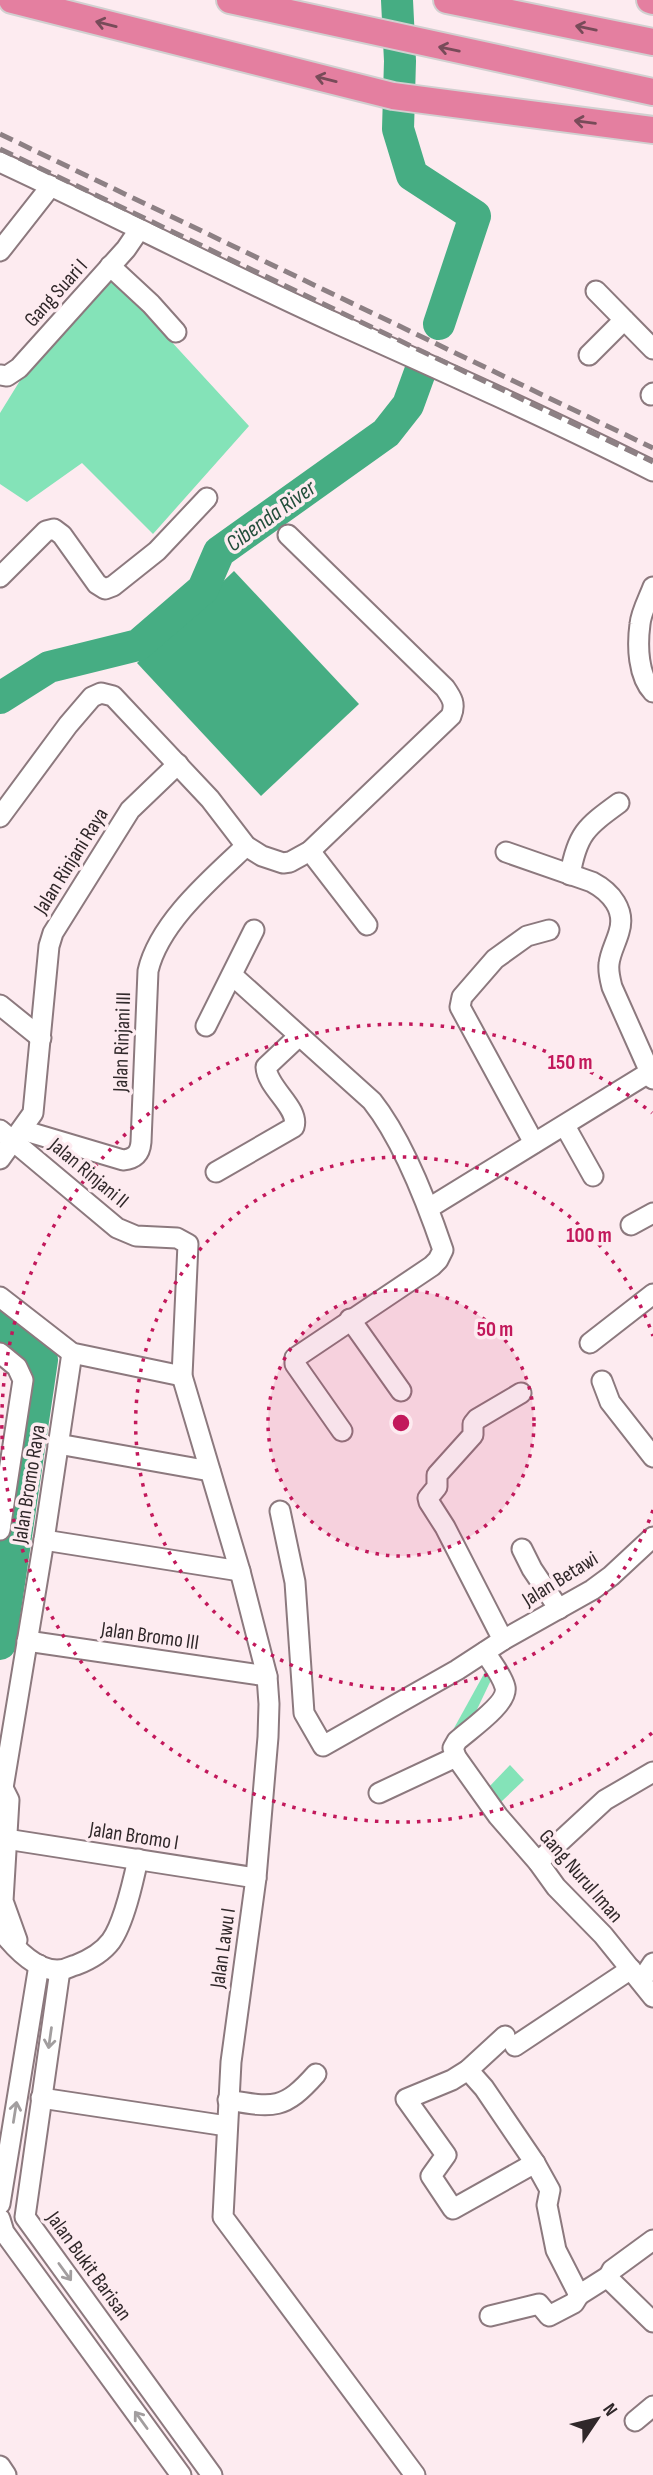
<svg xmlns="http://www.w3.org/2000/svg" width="653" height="2475" font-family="'Sofia Sans Condensed',sans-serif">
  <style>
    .green { fill: #84e3b8 }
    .water { fill: #46ad83 }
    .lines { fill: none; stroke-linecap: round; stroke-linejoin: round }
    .river { stroke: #46ad83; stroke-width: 32 }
    .minor-casing { stroke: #8c797e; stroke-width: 23 }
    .highway-casing { stroke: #d1d0d0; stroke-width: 30 }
    .minor { stroke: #fff; stroke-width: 19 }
    .highway { stroke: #e47fa0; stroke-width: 26 }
    .rail { stroke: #8d8084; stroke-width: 5; stroke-dasharray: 14 7; stroke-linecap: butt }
    .oneway { stroke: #784b59 }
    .oneway2 { stroke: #a29e9f }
    .ring { fill: none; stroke: #c2185b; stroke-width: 3.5; stroke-dasharray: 3.5 7 }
    .labels { text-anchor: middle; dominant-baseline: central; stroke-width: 7; stroke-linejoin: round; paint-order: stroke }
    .street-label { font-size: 21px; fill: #30282a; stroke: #fdebf0 }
    .water-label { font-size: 23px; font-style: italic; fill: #234e3b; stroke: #fdebf0 }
    .centre { fill: #c2185b; stroke: #fdebf0; stroke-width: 3.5 }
    .ring-label { font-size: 21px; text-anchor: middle; font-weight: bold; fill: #c2185b; stroke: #fdebf0; stroke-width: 7; stroke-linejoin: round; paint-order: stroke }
  </style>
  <rect width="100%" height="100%" fill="#fdebf0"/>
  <g class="green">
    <polygon points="112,277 249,426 153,534 82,463 27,502 0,484 0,413 21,379"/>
    <polygon points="485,1672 492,1678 470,1724 453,1730"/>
    <polygon points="510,1765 524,1780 501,1802 487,1789"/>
  </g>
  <polygon class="water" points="234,571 359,704 261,796 137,663"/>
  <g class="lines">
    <g class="river">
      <polyline points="397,0 400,61 398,129 412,175 475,216 439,324"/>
      <polyline points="0,698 49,667 138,645 203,589 219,552 386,433 408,405 420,372"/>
      <polyline points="0,1327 42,1360 0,1644"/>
    </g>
    <defs>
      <g id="minor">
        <path d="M0,162C114,215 225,273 340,325C445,372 550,419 653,471"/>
        <polyline points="0,251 51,186"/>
        <polyline points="110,266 151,304 176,332"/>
        <polyline points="596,291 653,349"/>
        <polyline points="589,355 624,320"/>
        <polyline points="0,375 7,376 19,368 126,249 139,230"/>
        <polyline points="651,395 653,393"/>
        <polyline points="0,577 46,531 54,529 62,535 97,584 105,589 113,586 157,551 207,498"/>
        <path d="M653,587C649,598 641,612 640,624C637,646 638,676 653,692"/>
        <path d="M0,817L68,725L92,697L101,693L113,696L210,799L246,846L262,856L283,863L290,862L310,851L451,716C456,704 452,698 445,688L288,535"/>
        <polyline points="310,851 367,925"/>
        <path d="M506,852L592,882C611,892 626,910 619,932C616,943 610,953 609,964C608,972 610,979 612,987L653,1079"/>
        <path d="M570,875C577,834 586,827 619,803"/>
        <path d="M232,975L372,1101C403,1140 427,1203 443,1250L438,1260L432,1266L295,1358V1364L342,1431"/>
        <polyline points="0,1005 41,1038"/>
        <polyline points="206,1026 254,930"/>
        <polyline points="565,1126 593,1176"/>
        <polyline points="0,1130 117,1228 136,1236 177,1238 188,1244 182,1376 240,1571 267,1676 269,1704 268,1737 256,1878 231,2062 223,2217 415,2475"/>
        <path d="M22,1130L123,1160C134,1159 140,1154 141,1142L148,971C159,923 211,879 246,846"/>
        <polyline points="534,1143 460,1007 462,997 495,959 527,936 549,930"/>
        <polyline points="0,1159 33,1113 49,946 53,933 130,810 178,764"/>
        <path d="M216,1172L294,1127C300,1108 267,1088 266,1067L299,1036"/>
        <polyline points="429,1208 650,1072"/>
        <polyline points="631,1225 653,1213"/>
        <polyline points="0,1297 72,1353 182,1376"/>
        <polyline points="350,1319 401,1391"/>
        <polyline points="590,1343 653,1294"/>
        <polyline points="0,1353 17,1367 23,1380 0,1530"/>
        <polyline points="602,1381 610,1402 653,1457"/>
        <polyline points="58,1444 210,1471"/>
        <polyline points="280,1511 295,1582 304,1713 323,1746 457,1670 503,1640 592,1590 611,1576 653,1537"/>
        <polyline points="44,1540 240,1571"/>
        <polyline points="522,1549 532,1569 559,1609"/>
        <polyline points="503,1640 445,1527 429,1502 428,1498 437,1487 437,1475 473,1435 473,1424 477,1419 521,1393"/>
        <polyline points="27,1641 267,1676"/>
        <path d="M485,1652C491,1662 502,1675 505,1687C509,1703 469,1730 457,1741L453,1748L456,1757L498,1816L538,1862L556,1887L603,1935L653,1997"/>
        <polyline points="3,1788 9,1800 3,1901 17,1940"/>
        <polyline points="379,1793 456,1757"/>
        <polyline points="0,1795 3,1788 44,1540 72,1353"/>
        <polyline points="6,1839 256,1878"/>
        <polyline points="538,1862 605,1800 653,1772"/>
        <path d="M0,1929C13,1946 36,1972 60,1970C65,1970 71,1966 76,1965C89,1960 102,1953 111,1941C124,1923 133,1882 138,1859"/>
        <polyline points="60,1970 25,2217 212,2475"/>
        <polyline points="641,1981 653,1963"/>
        <polyline points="505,2036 468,2070 452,2080 406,2099 446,2155 431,2176 453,2209 535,2163"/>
        <polyline points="515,2046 631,1969"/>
        <polyline points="468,2070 484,2088 535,2163 550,2190 547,2205 556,2250 579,2295 609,2276"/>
        <polyline points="41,2098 227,2126"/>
        <path d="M228,2100C274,2108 284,2110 316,2074"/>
        <polyline points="0,2204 39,1965"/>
        <polyline points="0,2219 4,2232 181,2475"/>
        <polyline points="653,2240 612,2270 609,2276 612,2282 653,2322"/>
        <polyline points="490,2316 539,2304 549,2316 574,2303 579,2295"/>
        <polyline points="635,2421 653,2406"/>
        <polyline points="0,2466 6,2475"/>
      </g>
      <g id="highway">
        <polyline points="12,0 393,96 653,130"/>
        <polyline points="230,0 653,92"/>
        <polyline points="447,0 653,42"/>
        <polyline points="650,0 653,1"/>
      </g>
    </defs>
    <use href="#minor" class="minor-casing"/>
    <use href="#highway" class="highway-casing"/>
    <use href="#minor" class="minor"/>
    <use href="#highway" class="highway"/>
    <g class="rail">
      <polyline points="0,134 653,448"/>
      <polyline points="0,149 653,462"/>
    </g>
  </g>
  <defs><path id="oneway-shaft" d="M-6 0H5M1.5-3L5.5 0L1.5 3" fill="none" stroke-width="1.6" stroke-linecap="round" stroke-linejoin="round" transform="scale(1.75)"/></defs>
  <g class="oneway">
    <use href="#oneway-shaft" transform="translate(106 24) rotate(-166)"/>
    <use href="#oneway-shaft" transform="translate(586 28) rotate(-168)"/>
    <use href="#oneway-shaft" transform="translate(449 49) rotate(-168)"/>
    <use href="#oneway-shaft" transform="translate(326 79) rotate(-166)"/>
    <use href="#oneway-shaft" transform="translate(585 122) rotate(-173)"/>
  </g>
  <g class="oneway2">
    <use href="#oneway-shaft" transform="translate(50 2038) rotate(98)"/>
    <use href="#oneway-shaft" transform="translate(15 2112) rotate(-81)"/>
    <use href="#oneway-shaft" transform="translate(65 2272) rotate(54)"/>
    <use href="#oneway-shaft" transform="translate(141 2420) rotate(-126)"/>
  </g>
  <circle cx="401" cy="1423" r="133" fill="#c2185b" fill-opacity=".12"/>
  <g class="ring">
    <circle cx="401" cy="1423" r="133"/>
    <path d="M653 1510A266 266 0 1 1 653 1336"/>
    <path d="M652 1733A399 399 0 1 1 652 1113"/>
  </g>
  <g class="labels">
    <g class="street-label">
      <text transform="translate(56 293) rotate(-48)">Gang Suari I</text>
      <text transform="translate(71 861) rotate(-58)">Jalan Rinjani Raya</text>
      <text transform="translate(122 1042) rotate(-88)">Jalan Rinjani III</text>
      <text transform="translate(89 1173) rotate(40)">Jalan Rinjani II</text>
      <text transform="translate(29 1484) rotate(-81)">Jalan Bromo Raya</text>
      <text transform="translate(560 1579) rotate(-32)">Jalan Betawi</text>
      <text transform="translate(150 1636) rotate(8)">Jalan Bromo III</text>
      <text transform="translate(134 1836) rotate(9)">Jalan Bromo I</text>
      <text transform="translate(581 1876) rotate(49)">Gang Nurul Iman</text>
      <text transform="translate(223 1948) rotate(-82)">Jalan Lawu I</text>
      <text transform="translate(89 2266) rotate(54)">Jalan Bukit Barisan</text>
    </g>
    <g class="water-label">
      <text transform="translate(271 516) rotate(-36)">Cibenda River</text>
    </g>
  </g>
  <circle cx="401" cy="1423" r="10" class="centre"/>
  <g class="ring-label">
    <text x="570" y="1069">150 m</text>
    <text x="589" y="1242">100 m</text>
    <text x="495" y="1336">50 m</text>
  </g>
  <g transform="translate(597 2419) rotate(55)" stroke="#fdebf0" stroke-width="5" paint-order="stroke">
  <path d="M0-5L12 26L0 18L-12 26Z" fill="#30282a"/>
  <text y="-10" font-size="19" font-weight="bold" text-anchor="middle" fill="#30282a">N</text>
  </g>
</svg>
